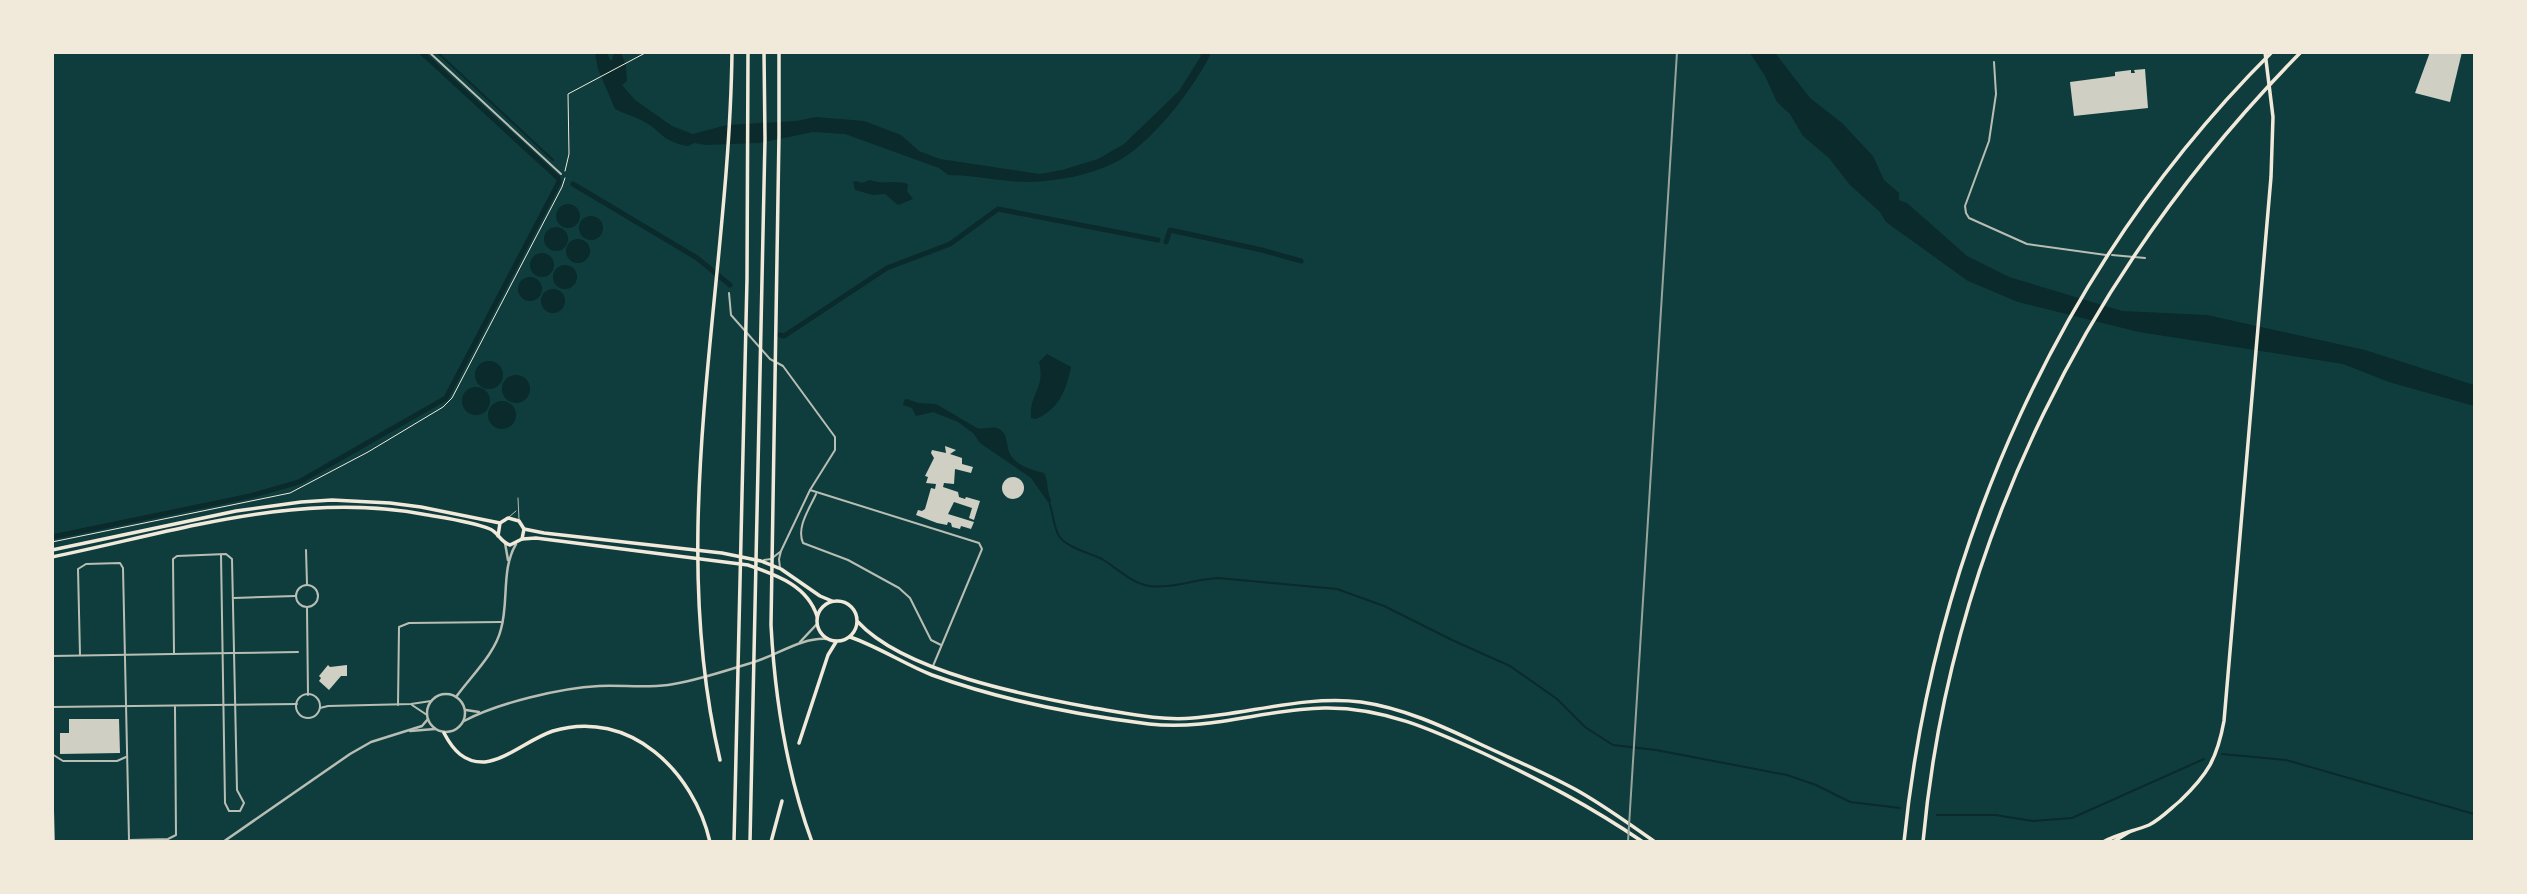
<svg xmlns="http://www.w3.org/2000/svg" width="2527" height="894" font-family="'Titillium Web',sans-serif">
  <style>
    .water { fill: #0a2a2b }
    .lines { fill: none; stroke-linecap: round; stroke-linejoin: round }
    .stream { stroke: #0a2a2b; stroke-width: 2 }
    .canal { stroke: #0a2a2b; stroke-width: 5 }
    .building { fill: #cfcfc3 }
    .path { stroke: #f1e9da; stroke-width: 1 }
    .service { stroke: #b8beb3; stroke-width: 1 }
    .pedestrian { stroke: #b8beb3; stroke-width: 2 }
    .minor { stroke: #b8beb3; stroke-width: 2 }
    .tertiary { stroke: #b8beb3; stroke-width: 2.5 }
    .primary { stroke: #f1e9da; stroke-width: 3.5 }
    .motorway { stroke: #f1e9da; stroke-width: 3.5 }
    .rail { stroke: #97a49c; stroke-width: 2 }
  </style>
  <rect width="100%" height="100%" fill="#0f3d3e"/>
  <g class="water">
    <path d="M595,53H607L610,60H612L614,53H621L626,66L627,81L622,85L635,100L672,126L693,134L727,125L796,121L816,117L864,121L901,135L919,151L940,159L1040,174L1062,170L1098,159L1124,144L1179,91L1201,56L1199,53H1211C1195,87 1148,149 1112,164C1086,176 1057,181 1028,182C1001,182 975,175 948,175L939,168L845,134L813,132L759,143L706,145L694,143L688,146C662,142 662,131 643,121C634,116 624,114 615,109L598,69Z"/>
    <polygon points="1750,53 1775,53 1810,98 1842,123 1873,156 1884,180 1899,193 1899,200 1907,203 1967,256 2009,277 2122,311 2207,315 2365,350 2474,385 2474,406 2389,382 2343,364 2139,332 2018,302 1968,281 1886,222 1880,212 1850,185 1829,158 1803,136 1790,114 1777,102 1765,76"/>
    <path d="M870,180C883,185 894,180 908,184L907,191L913,199L898,205L885,194L873,195L855,190L853,182L856,181L862,183Z"/>
    <circle cx="568" cy="216" r="12"/>
    <circle cx="591" cy="228" r="12"/>
    <circle cx="556" cy="239" r="12"/>
    <circle cx="578" cy="251" r="12"/>
    <circle cx="542" cy="265" r="12"/>
    <circle cx="565" cy="277" r="12"/>
    <circle cx="530" cy="289" r="12"/>
    <circle cx="553" cy="301" r="12"/>
    <path d="M1047,354L1071,367C1066,391 1059,409 1036,419L1031,418C1029,394 1046,388 1039,362Z"/>
    <circle cx="489" cy="375" r="14"/>
    <circle cx="516" cy="389" r="14"/>
    <circle cx="476" cy="401" r="14"/>
    <path d="M907,399L918,403L936,404L977,428C985,430 992,425 999,429C1008,433 1006,446 1010,454C1018,467 1031,469 1044,473C1049,482 1046,490 1051,500L1050,505L1031,478L980,443L973,433L958,422L933,412L916,416L912,408L903,405L904,400Z"/>
    <circle cx="502" cy="415" r="14"/>
  </g>
  <g class="lines">
    <g class="stream">
      <polyline points="437,52 553,160"/>
      <path d="M1050,505C1053,514 1054,528 1059,536C1067,548 1090,553 1102,559C1117,568 1131,583 1149,586C1173,589 1195,579 1218,578L1337,589L1384,606L1452,640L1510,666L1557,699L1585,727L1613,745L1656,750L1787,775L1816,785L1850,802L1900,808"/>
      <polyline points="2222,754 2286,760 2474,814"/>
      <polyline points="1937,815 1995,815 2033,821 2072,818 2204,759"/>
    </g>
    <g class="canal">
      <polyline points="573,184 697,258 730,285"/>
      <polyline points="1166,242 1170,230 1262,250 1301,261"/>
      <polyline points="780,335 784,336 887,268 950,244 998,209 1158,240"/>
      <polyline points="52,537 250,496 299,482 446,398 559,182 558,178 421,52"/>
    </g>
  </g>
  <g class="building">
    <polygon points="2430,52 2462,52 2450,102 2415,93"/>
    <polygon points="2145,69 2148,108 2074,116 2070,82 2115,76 2115,72 2131,70 2131,73 2135,73 2134,70"/>
    <polygon points="945,446 956,450 950,454 962,458 962,464 973,467 971,473 955,469 954,484 944,483 943,487 958,492 959,497 965,499 966,497 980,501 974,520 969,518 972,508 954,502 948,514 974,522 971,529 961,526 960,529 952,527 951,523 948,522 947,525 937,523 916,515 918,510 922,511 925,509 931,488 935,489 936,484 926,483 928,477 925,476 934,458 931,453 932,450 946,453"/>
    <circle cx="1013" cy="488" r="11"/>
    <polygon points="328,665 330,667 347,665 347,676 341,676 329,690 319,681 321,678 319,676"/>
    <polygon points="69,719 119,719 120,753 60,754 60,733 69,733"/>
  </g>
  <g class="lines">
    <g class="path">
      <polyline points="565,171 569,154 568,94 647,52"/>
      <polyline points="52,542 290,493 368,452 443,407 452,398 562,187 565,178"/>
    </g>
    <g class="service">
      <polyline points="518,498 519,519"/>
      <polyline points="509,517 516,511"/>
    </g>
    <polyline class="pedestrian" points="234,653 298,652"/>
    <g class="minor">
      <polyline points="429,52 561,174"/>
      <polyline points="1994,62 1996,94 1989,141 1965,206 1966,213 1969,218 2027,244 2106,255"/>
      <polyline points="2112,255 2145,258"/>
      <polyline points="729,293 731,315 770,359 783,366 835,437 835,450 810,490"/>
      <path d="M816,494C810,508 796,527 803,543L848,560L899,588L910,598L931,640L941,645"/>
      <polyline points="306,550 307,584"/>
      <polyline points="764,560 771,559 780,552"/>
      <polyline points="780,568 779,559 781,551 810,490 979,543 982,549 933,666"/>
      <circle cx="307" cy="596" r="11"/>
      <polyline points="234,598 295,596"/>
      <polyline points="307,608 308,695"/>
      <polyline points="174,654 173,559 177,556 226,554 232,559 237,790 244,803 240,811 229,811 225,803 221,554"/>
      <polyline points="80,655 78,569 86,564 120,563 123,568 129,840 126,842"/>
      <polyline points="52,656 233,653"/>
      <circle cx="308" cy="706" r="12"/>
      <polyline points="398,705 399,627 409,623 501,622"/>
      <polyline points="412,705 427,715"/>
      <polyline points="52,707 297,704"/>
      <polyline points="320,708 328,706 411,704 431,701"/>
      <polyline points="52,754 63,761 117,761 126,757"/>
      <polyline points="52,778 54,842"/>
      <polyline points="130,840 168,839 176,835 175,707"/>
    </g>
    <g class="tertiary">
      <polyline points="505,543 508,560"/>
      <polyline points="800,642 817,624"/>
      <circle cx="446" cy="713" r="19"/>
      <path d="M456,697C471,676 495,654 501,629C509,601 501,569 516,544"/>
      <polyline points="466,710 479,712"/>
      <path d="M464,721C498,703 560,688 599,686C622,685 645,688 668,685C696,681 724,671 751,663C776,656 801,637 827,639"/>
      <polyline points="410,731 435,729"/>
      <polyline points="223,842 350,754 371,742 422,726 428,719"/>
    </g>
    <g class="primary">
      <polyline points="524,529 544,533 722,553 761,561 781,569 820,596 832,601"/>
      <path d="M522,539L536,538L748,565C776,575 807,585 817,616"/>
      <polyline points="52,550 236,511 301,502 332,500 390,503 421,507 500,523"/>
      <path d="M52,557C174,532 296,491 422,514C444,518 470,521 490,529C499,533 500,542 510,545L522,539L524,529L519,521L508,518L500,523L498,536"/>
      <circle cx="837" cy="621" r="20"/>
      <path d="M858,622C904,672 1028,696 1094,708C1126,713 1160,721 1193,718C1249,714 1305,695 1361,702C1403,708 1442,726 1480,744C1514,760 1548,774 1580,792C1606,807 1631,825 1655,842"/>
      <path d="M850,637C879,647 904,664 932,675C1001,700 1076,715 1149,724C1209,731 1265,709 1324,708C1383,707 1433,730 1485,754C1542,781 1590,806 1643,842"/>
      <path d="M2103,842C2118,834 2134,831 2149,825C2161,819 2170,809 2180,801C2208,774 2217,759 2224,721L2271,177L2273,117L2265,52"/>
      <polyline points="2113,842 2129,832"/>
    </g>
    <g class="motorway">
      <path d="M779,52V135L771,625C775,700 786,771 812,842"/>
      <path d="M444,733C453,750 464,763 485,762C506,760 531,738 553,731C630,708 694,772 710,842"/>
      <polyline points="799,743 828,655 836,642"/>
      <path d="M720,760C665,527 729,288 732,52"/>
      <polyline points="734,842 747,279 748,52"/>
      <polyline points="750,842 765,139 764,52"/>
      <polyline points="771,842 782,801"/>
      <path d="M1904,842C1934,547 2061,262 2272,52"/>
      <path d="M1923,842C1951,540 2090,266 2301,52"/>
    </g>
    <polyline class="rail" points="1628,842 1677,52"/>
  </g>
  <rect width="2527" height="894" fill="none" stroke="#f1e9da" stroke-width="108"/>
</svg>
